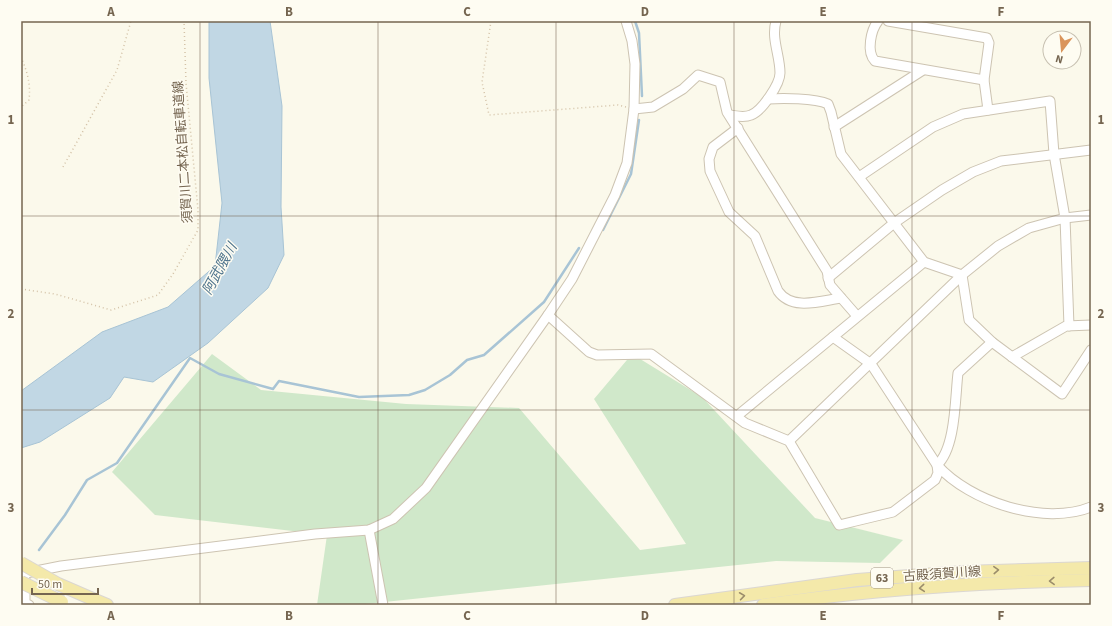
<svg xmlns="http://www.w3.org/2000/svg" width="1112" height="626" font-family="'Source Sans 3','Noto Sans JP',sans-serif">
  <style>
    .green { fill: #d0e8ca }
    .water { fill: #c1d7e4; stroke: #a8c4d5 }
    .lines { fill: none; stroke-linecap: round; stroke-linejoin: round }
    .stream { stroke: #a8c4d5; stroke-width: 2.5 }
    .minor-casing { stroke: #cdc4b2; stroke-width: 11 }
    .major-casing { stroke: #dbd7d2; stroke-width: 14 }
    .path { stroke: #d4c3a8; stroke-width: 1.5; stroke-dasharray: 1 3; stroke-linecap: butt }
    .minor { stroke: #fff; stroke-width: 9 }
    .major { stroke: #f4e9aa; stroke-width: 12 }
    .major-bridge-casing { stroke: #dbd7d2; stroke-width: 14; stroke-linecap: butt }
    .major-bridge { stroke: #f4e9aa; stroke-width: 12 }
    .oneway { stroke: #9b8d6b }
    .grid { fill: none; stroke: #756550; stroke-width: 1; stroke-opacity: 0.55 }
    .labels { text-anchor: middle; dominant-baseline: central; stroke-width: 3; stroke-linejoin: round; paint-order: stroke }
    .shield { fill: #fefcf2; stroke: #9e9281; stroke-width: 1 }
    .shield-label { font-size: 12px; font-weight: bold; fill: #756550 }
    .street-label { font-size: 13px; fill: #756550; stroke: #fefcf2 }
    .water-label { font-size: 14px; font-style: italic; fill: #4e748d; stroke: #fefcf2 }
    .neatline { fill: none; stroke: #756550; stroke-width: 1.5 }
    .grid-label { font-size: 13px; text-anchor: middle; font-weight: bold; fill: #756550 }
  </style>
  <rect width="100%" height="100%" fill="#fbf9eb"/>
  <polygon class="green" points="212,354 261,390 406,404 519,408 640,550 686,544 594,399 632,354 702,397 815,518 903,540 880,563 776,561 356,605 317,605 327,535 155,515 112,472"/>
  <polygon class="water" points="209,21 270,21 282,106 281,207 284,255 268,288 208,343 153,382 124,377 110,398 40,442 21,448 21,391 102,332 168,307 215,266 222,203 209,78"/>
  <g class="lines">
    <g class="stream">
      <polyline points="635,21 639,33 642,96"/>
      <polyline points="603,230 631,174 639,120"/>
      <polyline points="39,550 65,515 87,480 117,463 190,358 219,374 273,389 279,381 359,397 409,395 425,390 450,375 467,360 484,355 544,302 579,248"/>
    </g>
    <defs>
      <g id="minor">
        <path d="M878,21C871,30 866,52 875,61L984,80"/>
        <polyline points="888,21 987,38 989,43 984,80 988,110"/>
        <path d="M768,99C782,98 815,98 828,104L831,112L841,154L924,262L962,275L969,320L992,342L1062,394L1091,350"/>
        <polyline points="634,109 653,107 683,89 698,75 720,82 727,112 827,271 830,285 857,316"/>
        <path d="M730,115C737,116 744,118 751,115C762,111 780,84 780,73C780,55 771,39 776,21"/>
        <polyline points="834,127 923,70"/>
        <path d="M738,128L713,147L709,159L710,171L729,212L755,236L778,291C792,311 820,301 841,298"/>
        <polyline points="859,177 933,127 963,114 1050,101 1054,154 1065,218 1069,326"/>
        <polyline points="828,278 894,223 942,190 973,172 1001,161 1091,150"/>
        <path d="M548,315L589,352L597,355L651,354L745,423L789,441L839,525L893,512L935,480L938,473L937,465C956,448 955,397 958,373L992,342"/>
        <path d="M833,337L871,364L937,465C970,502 1044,526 1091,507"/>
        <polyline points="1012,357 1066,326 1091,325"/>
        <polyline points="737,416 924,262"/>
        <polyline points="789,441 962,275 998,246 1029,228 1065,218 1091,215"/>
        <polyline points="369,530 383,605"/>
        <polyline points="21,574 61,566 315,534 369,530 393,519 426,488 548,315 572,279 615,195 627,163 634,109 635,64 632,41 626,21"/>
        <polyline points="25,579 25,603 29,605"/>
      </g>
      <g id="major">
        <polyline points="95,600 107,605"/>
        <polyline points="675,605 857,580 962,572 1091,568"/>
        <path d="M763,605C872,589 982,582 1091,580"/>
      </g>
    </defs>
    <use href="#minor" class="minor-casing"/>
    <use href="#major" class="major-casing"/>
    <g class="path">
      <polyline points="491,21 482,82 489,115 618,105 626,107"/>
      <path d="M21,57C27,71 31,84 29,100L21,107"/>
      <polyline points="63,167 117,70 131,21"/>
      <polyline points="21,289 55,294 111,310 158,295 173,274 198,230 198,210 186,83 184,21"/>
    </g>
    <use href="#minor" class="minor"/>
    <use href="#major" class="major"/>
    <defs>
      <g id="major-bridge">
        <polyline points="21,563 58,584 95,600"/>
        <polyline points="21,582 62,602"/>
      </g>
    </defs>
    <use href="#major-bridge" class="major-bridge-casing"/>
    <use href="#major-bridge" class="major-bridge"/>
  </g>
  <defs><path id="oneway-chevron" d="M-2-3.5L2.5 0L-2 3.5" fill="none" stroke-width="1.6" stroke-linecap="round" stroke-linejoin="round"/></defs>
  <g class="oneway">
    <use href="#oneway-chevron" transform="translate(996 570) rotate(-3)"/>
    <use href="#oneway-chevron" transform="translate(1052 581) rotate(178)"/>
    <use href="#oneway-chevron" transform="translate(922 588) rotate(175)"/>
    <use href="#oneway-chevron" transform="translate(742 596) rotate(-8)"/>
  </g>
  <path class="grid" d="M200,21V605M378,21V605M556,21V605M734,21V605M912,21V605M21,216H1091M21,410H1091"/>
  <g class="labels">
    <rect class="shield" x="871" y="568" width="22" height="20" rx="3"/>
    <g class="shield-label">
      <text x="882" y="578">63</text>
    </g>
    <g class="street-label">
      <text transform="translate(183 152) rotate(-94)">須賀川二本松自転車道線</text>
      <text transform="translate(942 574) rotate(-4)">古殿須賀川線</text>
    </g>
    <g class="water-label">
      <text transform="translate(220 269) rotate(-61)">阿武隈川</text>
    </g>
  </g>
  <rect width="1112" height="626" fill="none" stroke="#fefcf2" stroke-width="44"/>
  <g transform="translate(1062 50) rotate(196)"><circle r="19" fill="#fefcf2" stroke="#c7c0b1"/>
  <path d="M0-3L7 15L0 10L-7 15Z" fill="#da945b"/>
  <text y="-6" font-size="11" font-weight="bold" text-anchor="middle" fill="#756550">N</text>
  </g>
  <path d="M32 588v6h66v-6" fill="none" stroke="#756550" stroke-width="2"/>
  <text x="38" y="588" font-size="12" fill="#756550" stroke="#fefcf2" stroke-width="3" paint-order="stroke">50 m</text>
  <rect x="22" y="22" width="1068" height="582" class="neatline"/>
  <g class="grid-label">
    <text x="111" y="16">A</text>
    <text x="289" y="16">B</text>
    <text x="467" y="16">C</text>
    <text x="645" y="16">D</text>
    <text x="823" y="16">E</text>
    <text x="1001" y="16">F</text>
    <text x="11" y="124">1</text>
    <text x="1101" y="124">1</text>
    <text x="11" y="318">2</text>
    <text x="1101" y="318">2</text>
    <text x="11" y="512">3</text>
    <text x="1101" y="512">3</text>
    <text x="111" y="620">A</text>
    <text x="289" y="620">B</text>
    <text x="467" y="620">C</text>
    <text x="645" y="620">D</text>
    <text x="823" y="620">E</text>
    <text x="1001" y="620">F</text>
  </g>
</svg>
